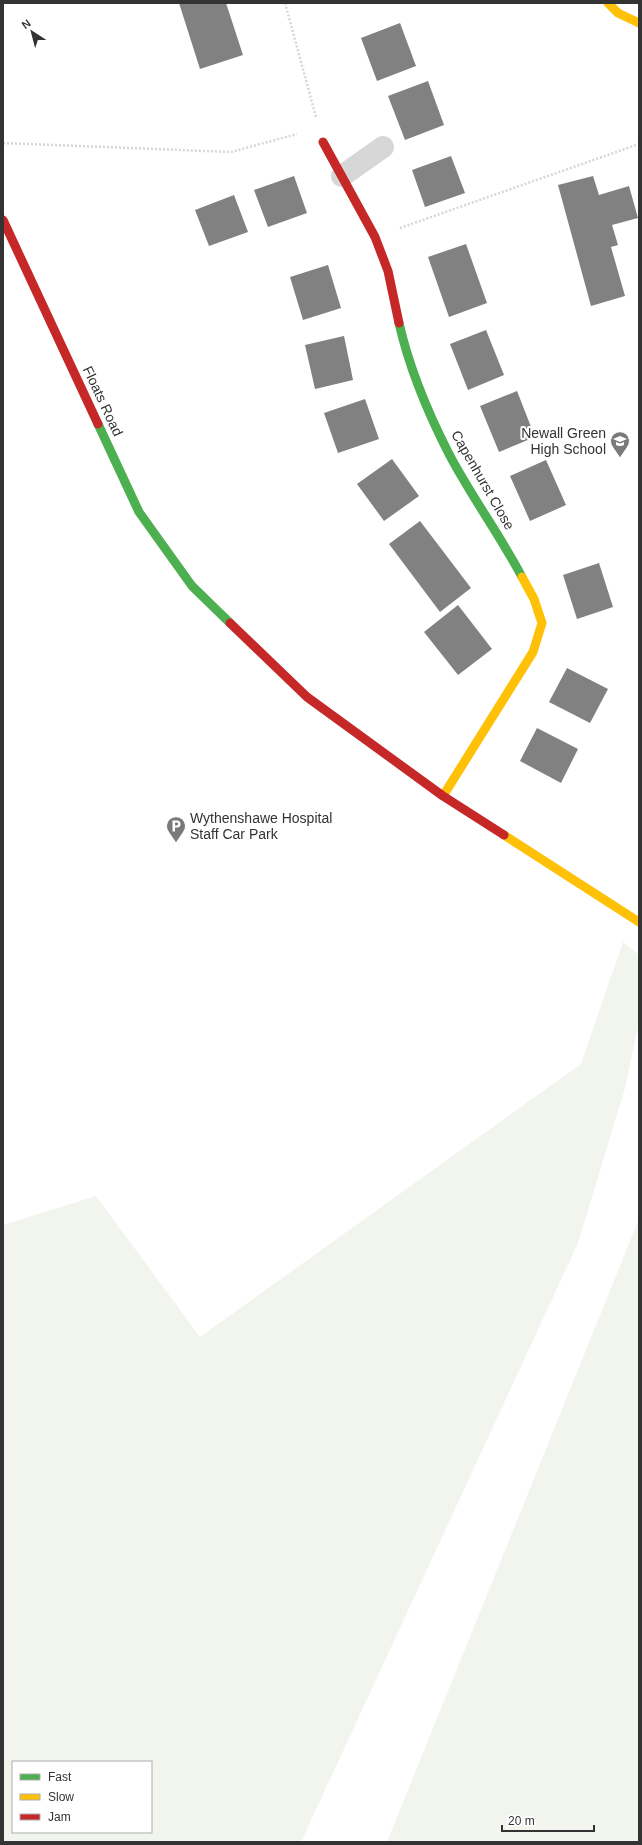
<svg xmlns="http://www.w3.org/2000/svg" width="642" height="1845" font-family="Helvetica,sans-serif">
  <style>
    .green { fill: #f1f5ed; fill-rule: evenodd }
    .building { fill: #818181 }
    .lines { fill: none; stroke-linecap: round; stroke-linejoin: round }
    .path { stroke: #d6d6d6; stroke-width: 2.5; stroke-dasharray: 2 2; stroke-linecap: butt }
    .street { stroke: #d7d7d7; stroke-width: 22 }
    .fast { stroke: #4caf50; stroke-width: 9 }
    .slow { stroke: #ffc107; stroke-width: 9 }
    .jam { stroke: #c62828; stroke-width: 9 }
    .labels { text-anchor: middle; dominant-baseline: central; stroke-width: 4; stroke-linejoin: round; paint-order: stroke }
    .street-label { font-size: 14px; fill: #333; stroke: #fff }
    .poi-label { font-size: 14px; fill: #333; stroke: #fff; text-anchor: end }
  </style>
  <rect width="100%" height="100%" fill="#fff"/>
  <g class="green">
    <path d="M623,942L639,955V1022L625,1088L578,1243L301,1842H3V1225L96,1196L200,1337L581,1064ZM13,1762H151V1832H13Z"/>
    <polygon points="639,1219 639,1842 387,1842"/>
  </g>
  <g class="building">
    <polygon points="179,3 226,3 243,55 200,69"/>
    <polygon points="400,23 416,66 377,81 361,38"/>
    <polygon points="428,81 444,125 405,140 388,96"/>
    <polygon points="451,156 465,193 425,207 412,170"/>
    <polygon points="294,176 307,213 268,227 254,190"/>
    <polygon points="593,176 599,195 629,186 638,218 612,225 618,245 611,247 625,296 591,306 558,185"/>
    <polygon points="234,195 248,232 209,246 195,210"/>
    <polygon points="466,244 487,303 449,317 428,257"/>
    <polygon points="328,265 341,308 303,320 290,277"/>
    <polygon points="486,330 504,375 468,390 450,344"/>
    <polygon points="344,336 353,380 315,389 305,345"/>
    <polygon points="517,391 535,437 499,452 480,406"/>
    <polygon points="365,399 379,439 338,453 324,413"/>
    <polygon points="392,459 419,496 384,521 357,484"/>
    <polygon points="546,460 566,505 530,521 510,476"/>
    <polygon points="420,521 471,588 440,612 389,544"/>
    <polygon points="599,563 613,607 577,619 563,575"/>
    <polygon points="458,605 492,649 458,675 424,632"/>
    <polygon points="567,668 608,689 590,723 549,702"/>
    <polygon points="537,728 578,749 561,783 520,761"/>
  </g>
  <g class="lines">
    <g class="path">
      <polyline points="285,3 316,117"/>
      <polyline points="3,143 231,152 297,134"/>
      <polyline points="400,228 639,144"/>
    </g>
    <polyline class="street" points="342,176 383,147"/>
    <g class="fast">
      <path d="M399,323C409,367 428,413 449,454C471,496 500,535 522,577"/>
      <polyline points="98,424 139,512 192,586 230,623"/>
    </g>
    <g class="slow">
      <polyline points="608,3 618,13 639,23"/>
      <polyline points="443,796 533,652 542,623 534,599 522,577"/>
      <polyline points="504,835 639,922"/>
    </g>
    <g class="jam">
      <polyline points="323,142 375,237 388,271 399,323"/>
      <polyline points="3,220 98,424"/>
      <polyline points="230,623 307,697 443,796 504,835"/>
    </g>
  </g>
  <defs>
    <symbol id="school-pin" viewBox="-11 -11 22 30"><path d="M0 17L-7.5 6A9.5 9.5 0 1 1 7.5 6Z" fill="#7a7a7a" stroke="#fff"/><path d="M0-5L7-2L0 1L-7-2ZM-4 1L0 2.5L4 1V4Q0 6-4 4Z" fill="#fff"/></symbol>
    <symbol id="parking-pin" viewBox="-11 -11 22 30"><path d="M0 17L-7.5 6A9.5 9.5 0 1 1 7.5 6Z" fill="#7a7a7a" stroke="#fff"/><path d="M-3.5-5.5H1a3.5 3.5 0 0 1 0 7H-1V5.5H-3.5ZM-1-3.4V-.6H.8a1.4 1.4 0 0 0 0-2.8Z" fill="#fff"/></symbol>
  </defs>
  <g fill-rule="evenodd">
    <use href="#school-pin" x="609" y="430" width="22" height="30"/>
    <use href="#parking-pin" x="165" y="815" width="22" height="30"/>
  </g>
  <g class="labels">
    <g class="street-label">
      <text transform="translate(103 401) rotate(65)">Floats Road</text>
      <text transform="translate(483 480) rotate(60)">Capenhurst Close</text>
    </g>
    <g class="poi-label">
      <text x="606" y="433">Newall Green<tspan x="606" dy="16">High School</tspan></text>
      <text x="190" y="818" text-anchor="start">Wythenshawe Hospital<tspan x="190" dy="16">Staff Car Park</tspan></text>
    </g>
  </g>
  <rect width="642" height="1845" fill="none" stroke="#333333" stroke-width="8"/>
  <rect x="12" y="1761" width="140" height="72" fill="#ffffff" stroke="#adadad"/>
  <rect x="20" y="1774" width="20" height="6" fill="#4caf50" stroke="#adadad"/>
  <text x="48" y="1781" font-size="12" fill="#333333">Fast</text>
  <rect x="20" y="1794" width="20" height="6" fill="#ffc107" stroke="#adadad"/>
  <text x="48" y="1801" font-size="12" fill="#333333">Slow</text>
  <rect x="20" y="1814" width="20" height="6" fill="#c62828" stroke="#adadad"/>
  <text x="48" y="1821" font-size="12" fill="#333333">Jam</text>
  <g transform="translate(32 32) rotate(324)" stroke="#ffffff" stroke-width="3" paint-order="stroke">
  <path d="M0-3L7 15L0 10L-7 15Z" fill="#333333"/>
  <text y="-6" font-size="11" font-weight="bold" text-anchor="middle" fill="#333333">N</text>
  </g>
  <path d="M502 1825v6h92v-6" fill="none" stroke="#333333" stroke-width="2"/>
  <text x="508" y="1825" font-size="12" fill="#333333" stroke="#ffffff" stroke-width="3" paint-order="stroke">20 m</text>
</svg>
